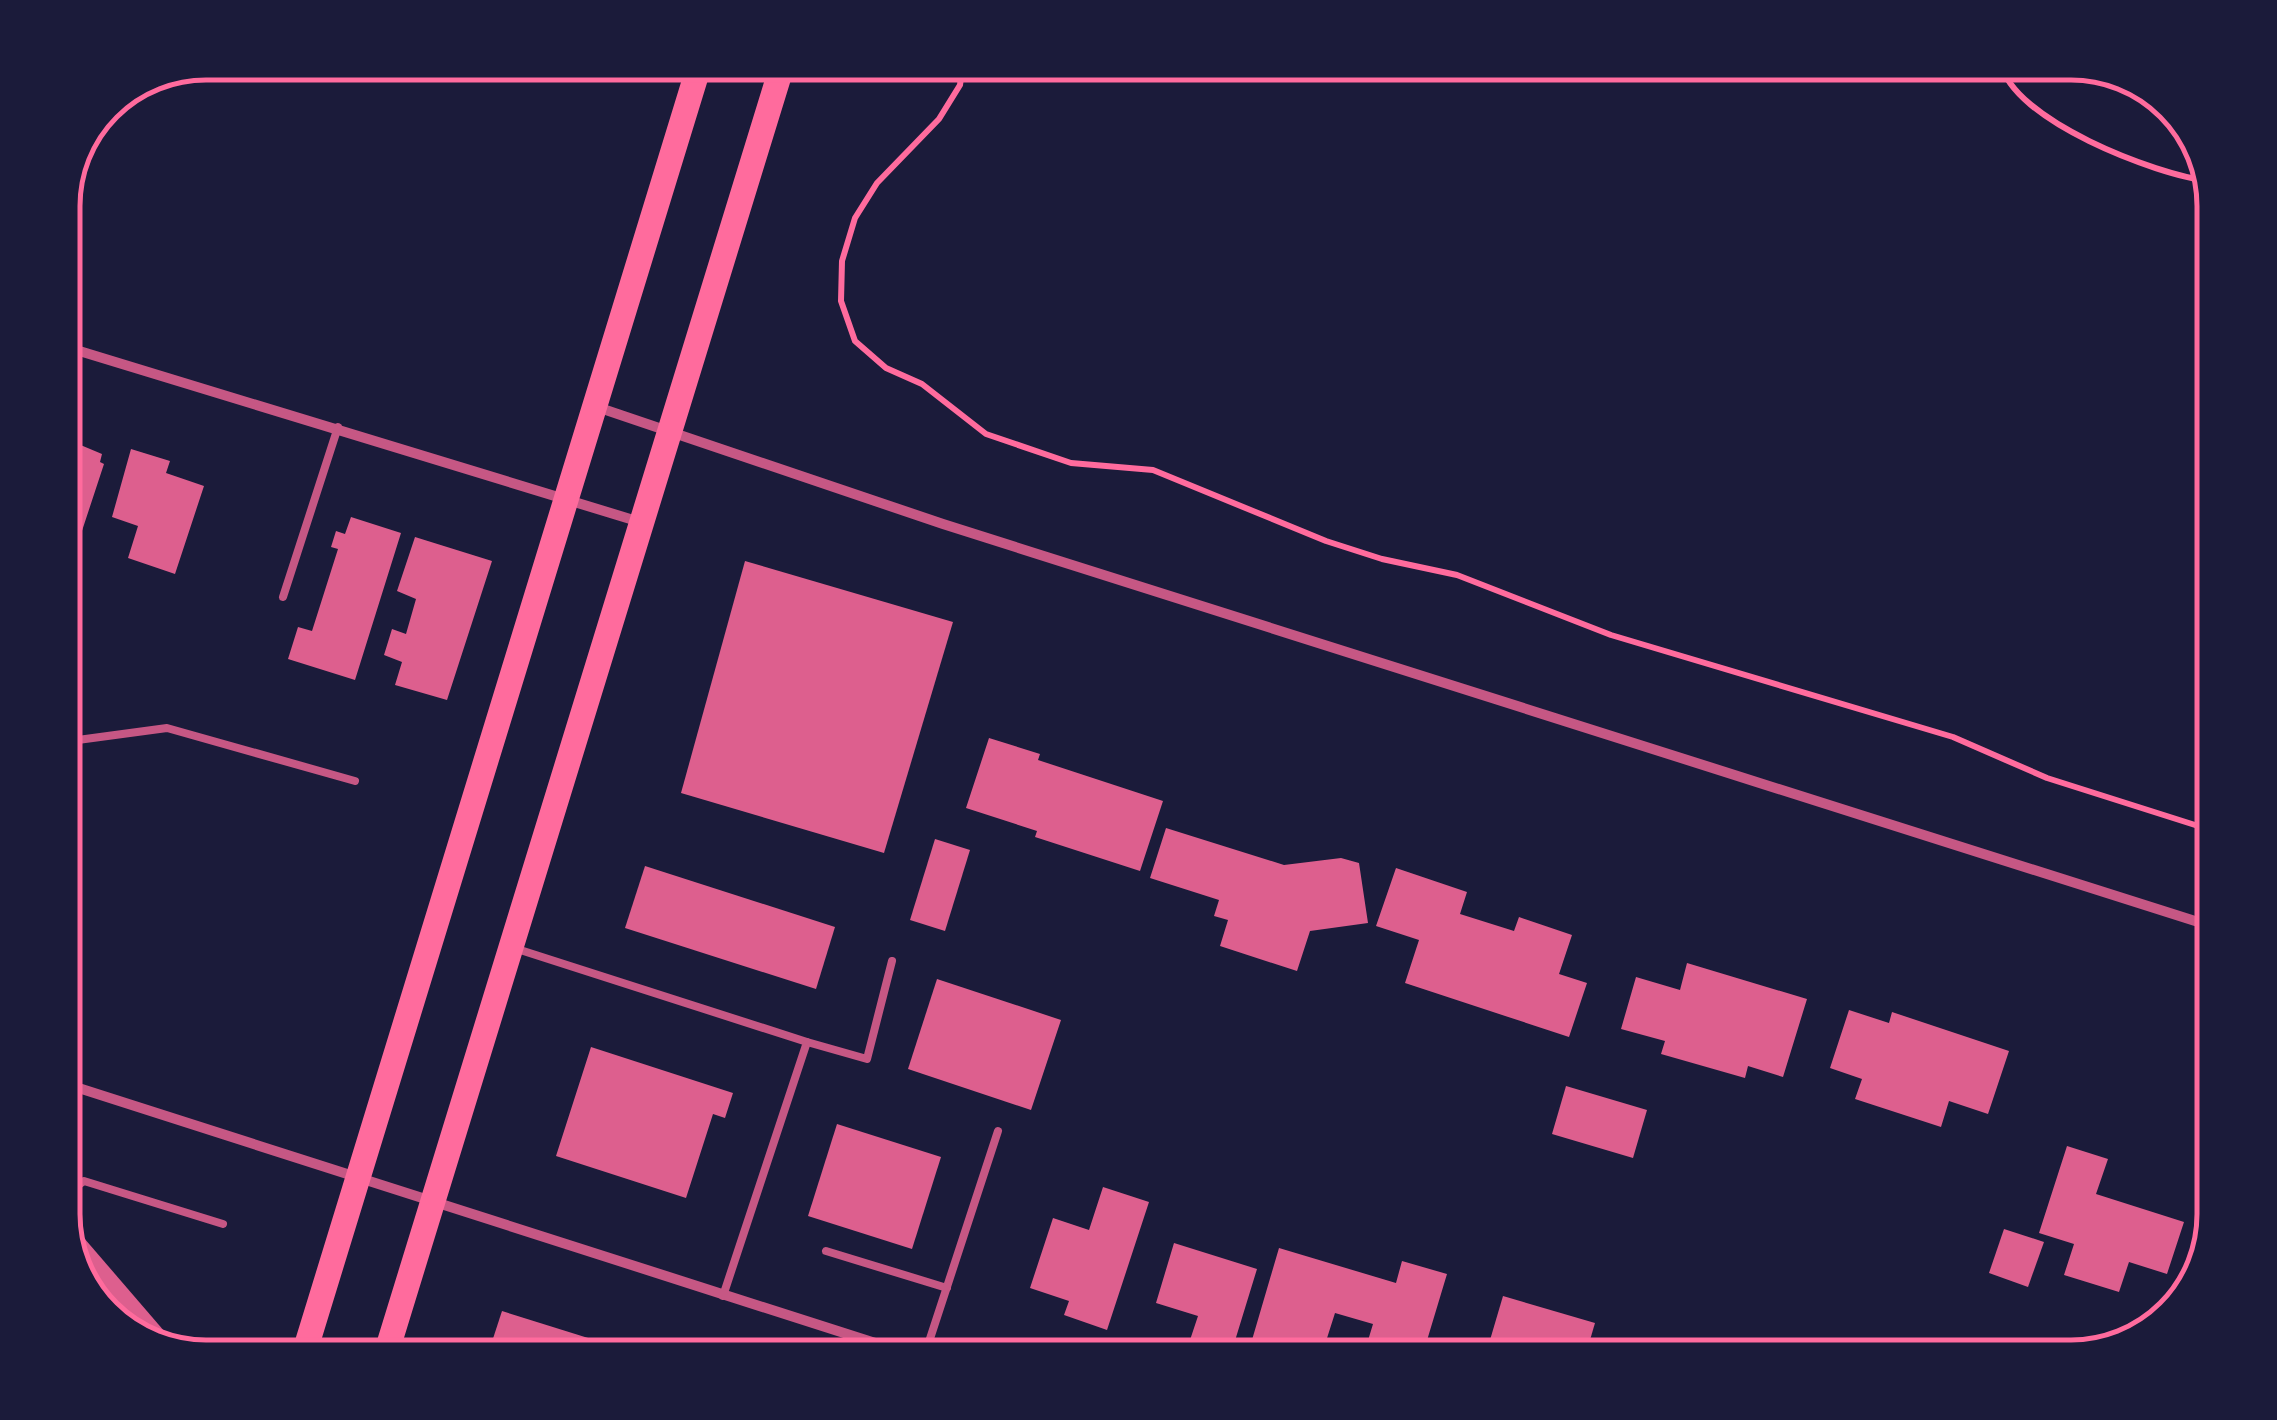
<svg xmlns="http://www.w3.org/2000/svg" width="2277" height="1420" font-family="'Titillium Web',sans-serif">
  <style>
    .building { fill: #dd5f8e }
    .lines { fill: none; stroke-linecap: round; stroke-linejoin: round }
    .path { stroke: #ff6b9d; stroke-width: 6 }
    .service { stroke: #c65784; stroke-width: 8 }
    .minor { stroke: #c65784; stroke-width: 10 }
    .primary { stroke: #ff6b9d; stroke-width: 25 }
    .rim { fill: none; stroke: #ff6b9d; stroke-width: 5 }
  </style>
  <rect width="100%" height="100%" fill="#1b1b3a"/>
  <g class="building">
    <polygon points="63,424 75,428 71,441 102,454 100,462 104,464 78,543 63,538"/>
    <polygon points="131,449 170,461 166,473 204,486 175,574 128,558 138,526 112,517"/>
    <polygon points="351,517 401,533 355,680 288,659 298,627 312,631 338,549 331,547 336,531 345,534"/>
    <polygon points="415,537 492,561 447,700 395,685 402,662 384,655 392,629 406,634 416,599 397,591"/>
    <polygon points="745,561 953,622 884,853 681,793"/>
    <polygon points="989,738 1040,754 1038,760 1163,801 1140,871 1035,837 1037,831 966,808"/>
    <polygon points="1166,828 1284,865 1341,858 1359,863 1368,923 1310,931 1297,971 1220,946 1228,920 1214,916 1219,900 1150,878"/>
    <polygon points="935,839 970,850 945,931 910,920"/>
    <polygon points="645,866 835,927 816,989 625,928"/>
    <polygon points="1396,868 1467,892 1460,914 1514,931 1519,917 1572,935 1559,974 1587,983 1569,1037 1405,983 1419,940 1376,926"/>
    <polygon points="1687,963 1807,999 1783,1077 1748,1066 1745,1078 1661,1054 1665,1041 1621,1029 1636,977 1680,990"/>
    <polygon points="937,979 1061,1020 1031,1110 908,1069"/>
    <polygon points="1849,1010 1889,1023 1892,1012 2009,1051 1988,1114 1949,1101 1941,1127 1855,1099 1862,1079 1830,1068"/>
    <polygon points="591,1047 733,1093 725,1118 713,1114 686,1198 556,1156"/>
    <polygon points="1566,1086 1647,1110 1633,1158 1552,1134"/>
    <polygon points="837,1124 941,1157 912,1249 808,1216"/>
    <polygon points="2067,1146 2108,1159 2096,1194 2184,1222 2167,1274 2129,1262 2119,1292 2064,1275 2074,1244 2039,1233"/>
    <polygon points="1103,1187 1149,1202 1107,1330 1064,1315 1069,1301 1030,1288 1053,1218 1089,1230"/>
    <polygon points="2004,1229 2044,1242 2028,1287 1989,1273"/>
    <polygon points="84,1238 171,1339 163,1346 134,1338 82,1286 71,1249"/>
    <polygon points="1174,1243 1257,1269 1230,1357 1187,1349 1198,1316 1156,1303"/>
    <polygon points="1279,1248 1396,1283 1402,1261 1447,1274 1422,1357 1363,1357 1373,1324 1335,1313 1321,1357 1247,1357"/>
    <polygon points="1503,1296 1595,1323 1585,1357 1485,1357"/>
    <polygon points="502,1311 649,1357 487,1357"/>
  </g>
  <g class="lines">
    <g class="path">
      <polyline points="963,63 960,85 939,119 877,183 855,218 842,261 841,301 855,341 886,368 922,384 986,434 1071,463 1153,470 1326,541 1382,559 1457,575 1611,635 1953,737 2047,778 2214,831"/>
      <path d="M2001,63C2012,120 2156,175 2209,181"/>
    </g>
    <g class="service">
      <polyline points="283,597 338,427"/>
      <polyline points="63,742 167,728 355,781"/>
      <polyline points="514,948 807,1042 723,1296"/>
      <polyline points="807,1042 867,1059 892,961"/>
      <polyline points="63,1196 84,1181 223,1224"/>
      <polyline points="826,1251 947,1288"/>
      <polyline points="924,1357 998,1131"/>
    </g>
    <g class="minor">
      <polyline points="63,346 640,522"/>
      <polyline points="597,407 943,524 2214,927"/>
      <polyline points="63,1083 919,1357"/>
    </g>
    <g class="primary">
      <polyline points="303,1357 700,63"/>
      <polyline points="385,1357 783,63"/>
    </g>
  </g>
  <path d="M0 0H2277V1420H0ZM206 80H2071A126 126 0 0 1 2197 206V1214A126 126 0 0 1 2071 1340H206A126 126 0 0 1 80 1214V206A126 126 0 0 1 206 80Z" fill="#1b1b3a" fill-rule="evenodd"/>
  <path class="rim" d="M206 80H2071A126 126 0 0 1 2197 206V1214A126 126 0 0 1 2071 1340H206A126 126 0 0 1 80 1214V206A126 126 0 0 1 206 80Z"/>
</svg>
